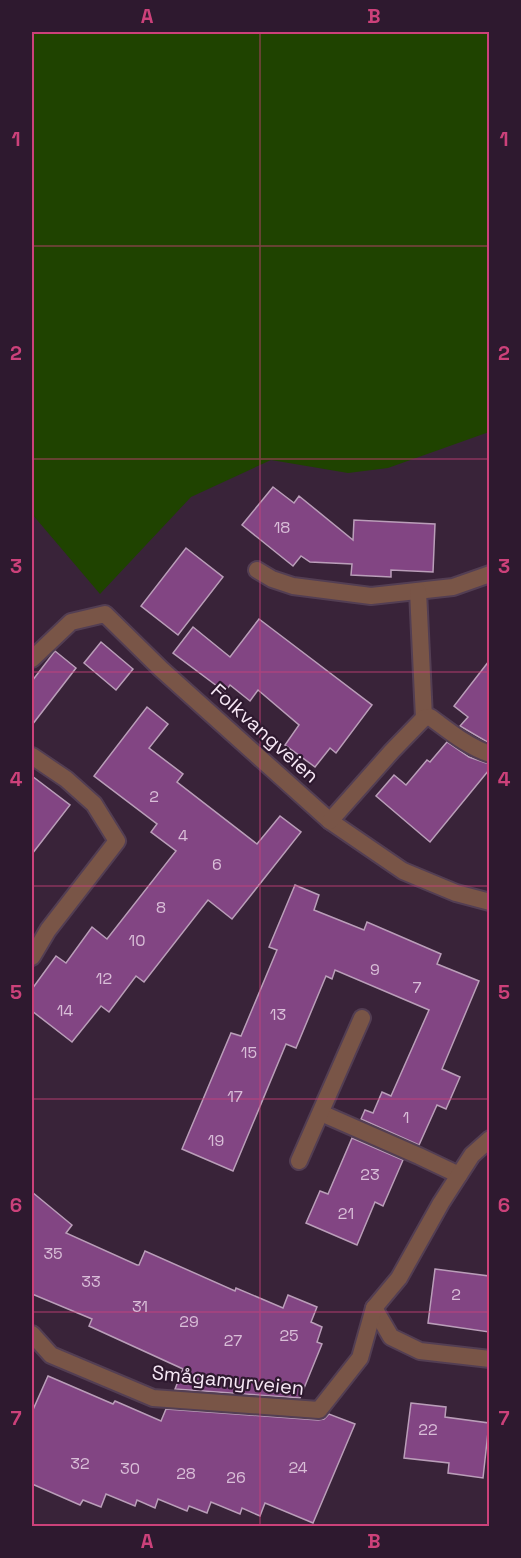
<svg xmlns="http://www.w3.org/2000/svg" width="521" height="1558" font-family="'Space Grotesk',sans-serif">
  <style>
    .green { fill: #1f4300 }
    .building { fill: #824583; stroke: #ba9eb9; stroke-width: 1.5 }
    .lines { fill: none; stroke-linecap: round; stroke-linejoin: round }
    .minor-casing { stroke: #533e53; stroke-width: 20 }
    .minor { stroke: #795547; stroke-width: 16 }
    .grid { fill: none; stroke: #cc417a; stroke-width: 1.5; stroke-opacity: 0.55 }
    .labels { text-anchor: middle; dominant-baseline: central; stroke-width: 4.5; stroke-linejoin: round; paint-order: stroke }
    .number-label { font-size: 16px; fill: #d9bed8 }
    .street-label { font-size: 20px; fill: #f6e7f5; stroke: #2e192f }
    .neatline { fill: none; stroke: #cc417a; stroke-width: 2 }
    .grid-label { font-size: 20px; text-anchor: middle; font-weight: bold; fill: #cc417a }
  </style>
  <rect width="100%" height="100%" fill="#392339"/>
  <polygon class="green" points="32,32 489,32 489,432 388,468 348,473 271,460 191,497 100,594 32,514"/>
  <g class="building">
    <polygon points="273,487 294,503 299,496 353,540 354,520 435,524 433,572 391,570 391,577 351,575 352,564 310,562 301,556 293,566 242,525"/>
    <polygon points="186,548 223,577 178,635 141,606"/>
    <polygon points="259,619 372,705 336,753 330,748 315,767 285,745 299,725 258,690 250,701 230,685 225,692 173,653 193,627 230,657"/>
    <polygon points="101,642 133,669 116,690 84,663"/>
    <polygon points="55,651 76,668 32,725 32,681"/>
    <polygon points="489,661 489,743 460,726 468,717 454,706"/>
    <polygon points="147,707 168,724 149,748 183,774 177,782 257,844 280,816 301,832 232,919 208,900 144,982 136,976 109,1012 101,1006 72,1042 32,1011 32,989 56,956 66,963 92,927 107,939 176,851 151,832 157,824 94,776"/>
    <polygon points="447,742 469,757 489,764 489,770 430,842 376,796 394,775 406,785 427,760 430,762"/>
    <polygon points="32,776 70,805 32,854"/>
    <polygon points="295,885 319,895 314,910 364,930 367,922 441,954 437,964 479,981 442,1069 460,1077 446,1109 437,1105 419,1145 361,1119 365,1110 373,1113 382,1092 391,1096 429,1010 335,970 332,979 326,976 296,1048 286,1044 233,1171 182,1149 231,1033 241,1036 277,950 269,947"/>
    <polygon points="352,1138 403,1160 383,1206 375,1202 357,1245 306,1223 320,1191 328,1194"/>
    <polygon points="32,1192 72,1225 66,1233 137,1265 139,1265 145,1251 235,1291 236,1288 283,1308 288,1295 317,1307 311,1322 322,1327 317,1342 322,1344 300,1398 175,1389 183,1369 89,1326 92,1319 32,1294"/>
    <polygon points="435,1269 489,1276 489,1332 428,1323"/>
    <polygon points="48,1376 113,1404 115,1401 161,1421 166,1409 318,1420 324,1419 329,1414 355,1424 313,1523 265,1503 260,1516 242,1508 240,1514 211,1502 207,1513 189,1506 187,1511 158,1499 155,1508 137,1500 135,1506 106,1494 101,1507 83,1500 80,1505 32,1484 32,1412"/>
    <polygon points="411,1403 446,1407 445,1417 489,1423 483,1478 448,1473 449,1463 404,1458"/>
  </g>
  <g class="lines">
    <defs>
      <g id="minor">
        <polyline points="257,570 272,579 293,586 371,596 453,587 490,574"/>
        <polyline points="418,591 424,718"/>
        <polyline points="32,659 71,622 105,614 161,669 330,821 403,871 456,893 490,902"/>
        <polyline points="32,756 66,779 94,804 117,841 48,930 32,957"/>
        <path d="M330,821L392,751L424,718L430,717C448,730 468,747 490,754"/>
        <polyline points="321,1113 419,1156 459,1175"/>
        <polyline points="299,1161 362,1018"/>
        <polyline points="374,1308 391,1337 420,1351 490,1359"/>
        <polyline points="32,1334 51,1355 153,1398 319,1410 360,1358 374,1308 399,1278 441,1203 472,1155 490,1139"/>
      </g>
    </defs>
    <use href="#minor" class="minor-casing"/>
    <use href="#minor" class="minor"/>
  </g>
  <path class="grid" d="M260,32V1526M32,246H490M32,459H490M32,672H490M32,886H490M32,1099H490M32,1312H490"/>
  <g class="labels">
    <g class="number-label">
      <text x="282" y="527">18</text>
      <text x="154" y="796">2</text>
      <text x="183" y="835">4</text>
      <text x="217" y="864">6</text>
      <text x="161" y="907">8</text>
      <text x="137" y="940">10</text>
      <text x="375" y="969">9</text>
      <text x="104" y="978">12</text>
      <text x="417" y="987">7</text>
      <text x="65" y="1010">14</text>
      <text x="278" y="1014">13</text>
      <text x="249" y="1052">15</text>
      <text x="235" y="1096">17</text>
      <text x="406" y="1117">1</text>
      <text x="216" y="1140">19</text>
      <text x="370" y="1174">23</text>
      <text x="346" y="1213">21</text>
      <text x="53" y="1253">35</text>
      <text x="91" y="1281">33</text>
      <text x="456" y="1294">2</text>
      <text x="140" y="1306">31</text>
      <text x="189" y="1321">29</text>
      <text x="289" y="1335">25</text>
      <text x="233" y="1340">27</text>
      <text x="428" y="1429">22</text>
      <text x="80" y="1463">32</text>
      <text x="298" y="1467">24</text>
      <text x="130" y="1468">30</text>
      <text x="186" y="1473">28</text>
      <text x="236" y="1477">26</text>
    </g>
    <g class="street-label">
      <text transform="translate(265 733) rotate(42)">Folkvangveien</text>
      <text transform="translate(228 1380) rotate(6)">Smågamyrveien</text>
    </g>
  </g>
  <rect width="521" height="1558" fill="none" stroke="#2e192f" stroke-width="66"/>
  <rect x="33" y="33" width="455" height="1492" class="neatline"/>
  <g class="grid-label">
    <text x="147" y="23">A</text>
    <text x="374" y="23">B</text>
    <text x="16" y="146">1</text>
    <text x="504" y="146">1</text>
    <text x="16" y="360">2</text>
    <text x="504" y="360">2</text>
    <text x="16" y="573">3</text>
    <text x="504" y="573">3</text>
    <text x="16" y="786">4</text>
    <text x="504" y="786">4</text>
    <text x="16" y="999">5</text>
    <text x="504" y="999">5</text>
    <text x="16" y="1212">6</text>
    <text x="504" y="1212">6</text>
    <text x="16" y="1425">7</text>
    <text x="504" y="1425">7</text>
    <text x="147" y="1548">A</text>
    <text x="374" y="1548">B</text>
  </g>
</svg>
